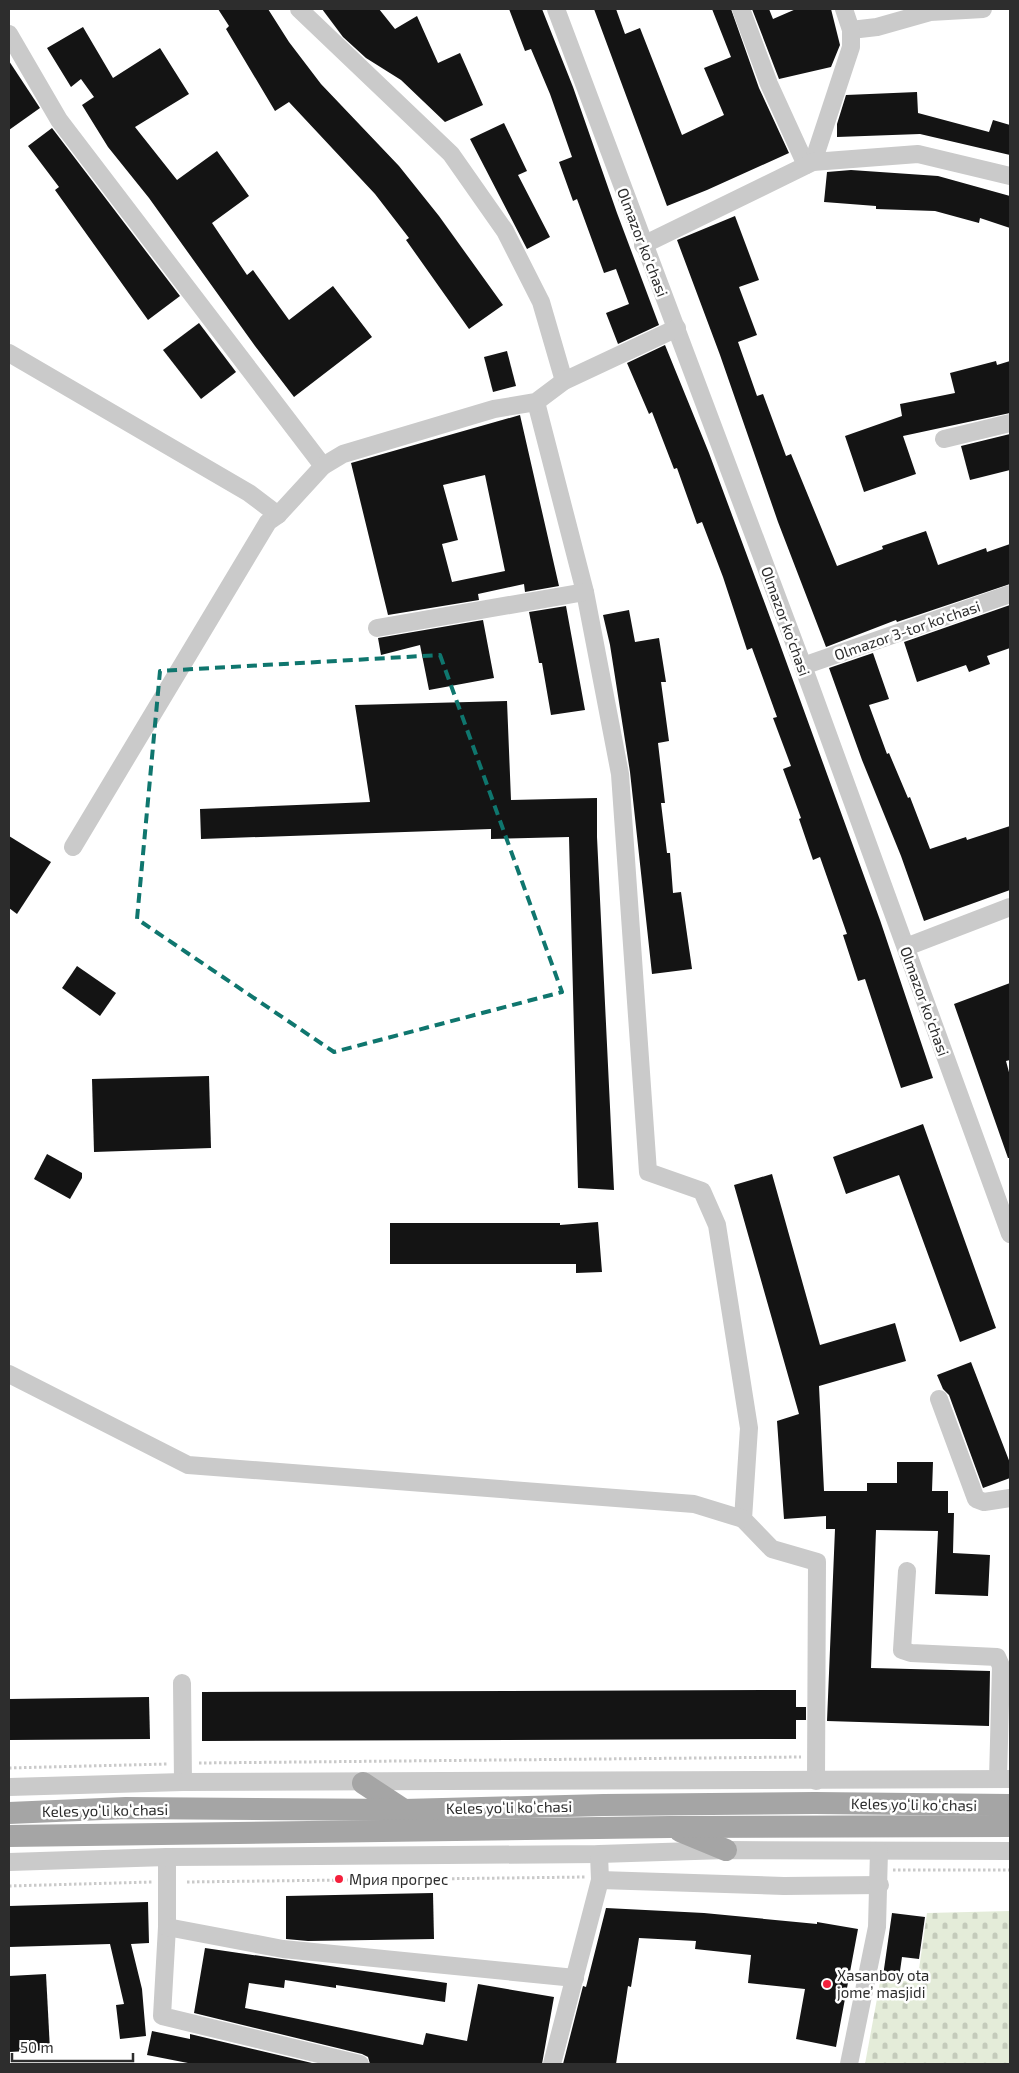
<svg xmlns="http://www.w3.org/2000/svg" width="1019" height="2073" font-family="'Exo 2',sans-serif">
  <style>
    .cemetery { fill: url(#cemetery-stones) }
    .building { fill: #141414; fill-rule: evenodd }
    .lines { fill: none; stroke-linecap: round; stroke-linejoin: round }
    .path { stroke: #cacaca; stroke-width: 3; stroke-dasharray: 2.5 2.5; stroke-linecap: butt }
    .minor { stroke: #cacaca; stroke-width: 18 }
    .major { stroke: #a5a5a5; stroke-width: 22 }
    .marked { fill: none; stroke: #0f766e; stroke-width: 4; stroke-dasharray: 10 6; stroke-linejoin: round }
    .poi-dot { fill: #f4203c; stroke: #fff; stroke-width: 2 }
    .labels { text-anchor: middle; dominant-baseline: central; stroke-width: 5; stroke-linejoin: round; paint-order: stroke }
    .street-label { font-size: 15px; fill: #2d2d2d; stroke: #fff }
    .poi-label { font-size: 15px; fill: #2d2d2d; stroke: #fff; text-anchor: start }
  </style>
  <defs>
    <pattern id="cemetery-stones" width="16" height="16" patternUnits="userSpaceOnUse" patternTransform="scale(1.25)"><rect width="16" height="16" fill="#e4ecd9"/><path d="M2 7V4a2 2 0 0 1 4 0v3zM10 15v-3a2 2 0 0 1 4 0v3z" fill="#c4cbbb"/></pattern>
  </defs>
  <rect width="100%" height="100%" fill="#fff"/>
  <polygon class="cemetery" points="1010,1911 1010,2064 865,2064 881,1977 917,1983 927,1913"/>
  <g class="building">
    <polygon points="218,9 268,9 289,42 321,84 399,166 439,216 503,305 469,329 406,240 409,238 375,194 289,102 275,111 226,29 229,26"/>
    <polygon points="322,9 379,9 395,29 417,16 438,63 460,53 483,105 445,122 401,80 366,58 343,37"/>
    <polygon points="509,9 542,9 573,87 617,213 659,325 618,344 606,313 629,304 616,269 604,273 577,199 573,201 559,162 572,157 550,94 531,49 525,51"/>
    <polygon points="594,9 616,9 625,34 640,28 682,135 724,115 704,68 731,57 712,9 731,9 759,88 789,153 707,190 667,206"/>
    <polygon points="752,9 769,9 773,19 796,9 831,9 840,45 831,67 779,79"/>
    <polygon points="83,27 113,78 160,48 189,94 135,127 177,180 217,151 249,196 212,223 247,275 253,270 289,320 333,286 372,337 294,397 255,346 149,198 108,147 82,105 94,97 81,79 71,87 47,48"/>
    <polygon points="9,61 40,108 9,130"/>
    <polygon points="917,92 918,113 989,132 993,120 1010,125 1010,155 920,134 837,137 837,124 846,95"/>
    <polygon points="504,123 527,171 518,175 550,237 527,249 470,139"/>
    <polygon points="52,128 180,296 148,320 55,190 59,187 28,146"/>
    <polygon points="851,170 938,176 1010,196 1010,228 980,218 979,223 935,211 876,209 876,206 824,202 827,172"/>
    <polygon points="735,216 759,280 739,287 757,335 738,342 757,396 763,394 786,456 791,454 837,566 883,549 882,546 926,531 938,565 986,548 987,552 1010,544 1010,584 897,622 896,620 826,647 778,522 720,355 677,240"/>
    <polygon points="199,323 236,372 201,399 163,350"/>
    <polygon points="665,345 709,453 778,639 880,920 933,1078 901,1088 865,979 858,981 843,935 847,934 820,857 813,860 799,819 801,818 783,769 791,766 773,718 777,717 752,648 747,650 723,577 702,522 697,524 677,468 674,469 652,412 649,414 627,363"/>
    <polygon points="507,351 516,386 493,392 484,357"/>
    <polygon points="996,361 997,365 1010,361 1010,413 903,436 916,474 864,492 845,436 902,416 900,404 955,393 950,373"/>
    <path d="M520,415L559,586L525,592L524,584L478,594L479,600L388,615L351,463ZM485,475L505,571L452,582L442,544L458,540L443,485Z"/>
    <polygon points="1010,434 1010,470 970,480 961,446"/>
    <polygon points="1010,605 1010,648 987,656 990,664 969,672 966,665 917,682 904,642"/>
    <polygon points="566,606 585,710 551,715 542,663 539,663 529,612"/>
    <polygon points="629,610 635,642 659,638 666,682 661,682 669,741 658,743 665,803 661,803 667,853 670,853 673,893 681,892 692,969 652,974 630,772 610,645 603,615"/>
    <polygon points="483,620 494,678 429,690 420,645 381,655 378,638"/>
    <polygon points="873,653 889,699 869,705 887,754 889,753 908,798 910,797 930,849 966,837 967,840 1010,826 1010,890 924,921 901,856 862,760 829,668"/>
    <polygon points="507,701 511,800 597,798 597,837 614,1190 578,1188 569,837 491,839 491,829 201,839 200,809 370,802 355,705"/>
    <polygon points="9,836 51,862 17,914 9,908"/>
    <polygon points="77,966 116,993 100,1016 62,988"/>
    <polygon points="1010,983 1010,1060 1006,1061 1010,1076 1010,1158 1008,1158 954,1004"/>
    <polygon points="209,1076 211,1148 94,1152 92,1079"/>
    <polygon points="923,1124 996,1328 960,1342 899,1175 846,1194 833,1157"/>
    <polygon points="47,1154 82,1173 82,1178 70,1199 34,1179"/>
    <polygon points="772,1174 820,1345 895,1323 906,1361 819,1386 824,1491 867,1491 867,1483 897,1483 897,1462 933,1462 932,1491 948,1491 948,1513 954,1513 953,1553 990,1555 988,1596 935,1594 938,1531 876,1530 871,1668 990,1671 989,1726 827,1721 835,1529 826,1529 826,1516 784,1519 777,1421 799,1414 734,1185"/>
    <polygon points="598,1222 602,1272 576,1273 576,1264 390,1264 390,1223 560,1223 560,1225"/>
    <polygon points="971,1362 1010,1463 1010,1478 983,1488 949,1395 943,1389 937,1375"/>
    <polygon points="796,1690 796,1707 806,1707 806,1720 796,1720 796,1739 202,1741 202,1692"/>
    <polygon points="149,1697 150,1739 9,1740 9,1699"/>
    <polygon points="433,1893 434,1939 308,1941 286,1939 286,1896"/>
    <polygon points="148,1902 149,1943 131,1944 142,1989 146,2036 120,2039 116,2005 124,2004 110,1944 9,1947 9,1906"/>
    <polygon points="606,1908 704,1913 817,1924 817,1922 858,1929 836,2047 796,2039 805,1989 748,1983 751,1955 695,1949 696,1941 639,1938 631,1987 628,1986 616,2064 563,2064 583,1986 586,1987"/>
    <polygon points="892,1913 925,1917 919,1959 902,1957 899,1978 883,1976"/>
    <polygon points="205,1948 447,1983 445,2002 336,1985 336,1988 285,1980 284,1988 249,1983 245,2008 423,2045 426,2033 467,2041 478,1984 554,1997 542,2064 370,2064 368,2057 362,2054 194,2013"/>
    <polygon points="46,1974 50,2050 9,2052 9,1976"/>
    <polygon points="152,2031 190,2039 190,2034 312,2063 193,2064 147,2055"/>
  </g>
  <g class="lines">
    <g class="path">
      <polyline points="199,1763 801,1757"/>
      <polyline points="9,1768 168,1764"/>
      <polyline points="893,1870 1010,1870"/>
      <polyline points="187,1882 585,1877"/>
      <polyline points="9,1886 152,1882"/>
    </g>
    <g class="minor">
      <polyline points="299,9 451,154 505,231 541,302 564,381"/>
      <polyline points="556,9 803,666 1010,1234"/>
      <polyline points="741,9 769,84 806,165"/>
      <polyline points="851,30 877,27 930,12 983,9"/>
      <polyline points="9,34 59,120 323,466"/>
      <polyline points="813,162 851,47 851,30 844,9"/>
      <polyline points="643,245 813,162 918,154 1010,176"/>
      <polyline points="9,353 249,493 278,515 268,522 73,847"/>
      <polyline points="536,402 585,592 620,774 648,1172 702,1191 717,1225 749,1428 743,1519 772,1549 817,1562 816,1781"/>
      <polyline points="944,439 1010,423"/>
      <polyline points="278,515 323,466 343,454 494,409 536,402 564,381 677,328"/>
      <polyline points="377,628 585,592"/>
      <polyline points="803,666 1010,594"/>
      <polyline points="906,947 1010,907"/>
      <polyline points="9,1374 188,1465 694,1504 743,1519"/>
      <polyline points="939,1399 976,1499 984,1502 1010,1498"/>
      <polyline points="907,1571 902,1650 911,1653 997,1657 1001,1666 998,1779"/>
      <polyline points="182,1683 183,1782"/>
      <polyline points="9,1787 183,1782 1010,1779"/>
      <polyline points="167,1857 167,1927 162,2016 360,2064"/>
      <polyline points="9,1862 167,1857 599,1854 726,1850 1010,1851"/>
      <polyline points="600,1880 784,1886 880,1885"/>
      <polyline points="167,1927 283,1949 575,1978"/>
      <polyline points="552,2064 600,1880 599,1854"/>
      <polyline points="849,2064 877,1927 879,1851"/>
    </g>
    <g class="major">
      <polyline points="363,1783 404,1810"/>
      <polyline points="9,1813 126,1808 404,1810 604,1805 815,1803 1010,1805"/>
      <polyline points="680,1831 726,1850"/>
      <polyline points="9,1836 670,1827 1010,1826"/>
    </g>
  </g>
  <path class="marked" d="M440,655L562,992L334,1052L137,919L160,671Z"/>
  <g class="poi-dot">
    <circle cx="339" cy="1879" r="5"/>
    <circle cx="827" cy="1984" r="5"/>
  </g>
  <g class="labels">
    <g class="street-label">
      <text transform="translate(643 242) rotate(69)">Olmazor ko'chasi</text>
      <text transform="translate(786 621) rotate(70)">Olmazor ko'chasi</text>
      <text transform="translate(907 630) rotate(-19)">Olmazor 3-tor ko'chasi</text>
      <text transform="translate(925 1001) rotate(70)">Olmazor ko'chasi</text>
      <text transform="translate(914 1804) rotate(1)">Keles yoʻli koʻchasi</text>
      <text transform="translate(509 1807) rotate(-1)">Keles yoʻli koʻchasi</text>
      <text transform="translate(105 1810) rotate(-1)">Keles yoʻli koʻchasi</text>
    </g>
    <g class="poi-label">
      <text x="349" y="1879">Мрия прогрес</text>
      <text x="837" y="1975">Xasanboy ota<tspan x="837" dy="17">jome’ masjidi</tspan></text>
    </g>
  </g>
  <rect width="1019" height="2073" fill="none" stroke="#2d2d2d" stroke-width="20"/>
  <path d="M12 2053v8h121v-8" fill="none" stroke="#2d2d2d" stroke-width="2.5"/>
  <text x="20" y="2053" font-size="15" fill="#2d2d2d" stroke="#ffffff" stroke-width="4" paint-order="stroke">50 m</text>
</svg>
